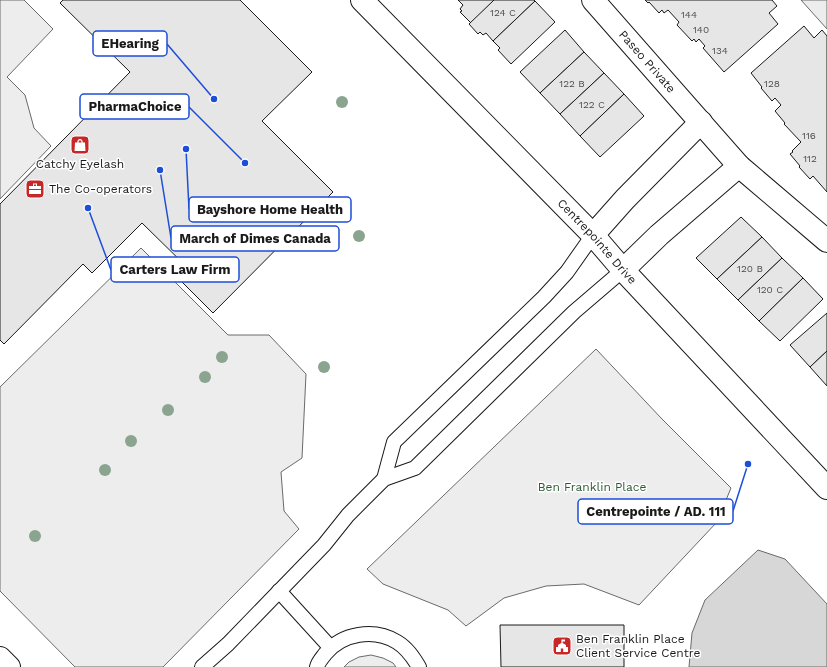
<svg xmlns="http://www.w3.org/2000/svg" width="827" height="667" font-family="'Work Sans',sans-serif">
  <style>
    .built { fill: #ededed; stroke: #6a6a6a }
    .water { fill: #d7d7d7; stroke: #6a6a6a }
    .building { fill: #e6e6e6; stroke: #1a1a1a }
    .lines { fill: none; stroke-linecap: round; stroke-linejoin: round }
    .lane-casing { stroke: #1a1a1a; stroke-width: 16 }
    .street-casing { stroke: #1a1a1a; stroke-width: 24 }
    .secondary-casing { stroke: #1a1a1a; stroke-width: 24 }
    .lane { stroke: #fff; stroke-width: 14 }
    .street { stroke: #fff; stroke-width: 22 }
    .secondary { stroke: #fff; stroke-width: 22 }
    .tree { fill: #8aa48f }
    .labels { text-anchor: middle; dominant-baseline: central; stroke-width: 3; stroke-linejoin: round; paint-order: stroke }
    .number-label { font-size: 10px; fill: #4d4d4d }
    .street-label { font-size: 12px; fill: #1a1a1a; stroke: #fff }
    .poi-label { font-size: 12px; fill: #1a1a1a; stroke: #fff; text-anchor: start }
    .park-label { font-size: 12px; fill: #2b5a34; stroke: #fff }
    .leader { fill: none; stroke: #1d4ed8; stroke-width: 1.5 }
    .callout-dot { fill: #1d4ed8; stroke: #fff; stroke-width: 1.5 }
    .callout { fill: #fff; stroke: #1d4ed8; stroke-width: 1.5 }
    .callout-label { font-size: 13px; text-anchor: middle; font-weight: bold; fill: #1a1a1a }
  </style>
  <rect width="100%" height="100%" fill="#fff"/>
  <g class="built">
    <polygon points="0,0 24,0 53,29 7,77 25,95 34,128 51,146 0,199"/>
    <polygon points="801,0 827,0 827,29"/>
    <polygon points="141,248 228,335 269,335 306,374 302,458 281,472 284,511 299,529 163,667 75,667 0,591 0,387"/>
    <polygon points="596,349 662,419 731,488 717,522 639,605 584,584 546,586 504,598 466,626 448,610 383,584 367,569"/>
    <polygon points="371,655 383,658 393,663 396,667 344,667 349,662 359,657"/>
  </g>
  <polygon class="water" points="758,550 785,559 827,604 827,667 689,667 692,633 705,600"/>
  <g class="building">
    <polygon points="63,0 240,0 312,72 262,121 333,192 213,313 181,281 191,271 142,223 92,273 83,264 4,344 0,340 0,204 130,72 60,3"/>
    <polygon points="458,0 494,0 471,23 460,12 462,11 460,9 463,5"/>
    <polygon points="494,0 534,0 535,1 493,41 486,33 483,35 480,32 478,34 469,24"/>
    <polygon points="645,0 772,0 777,6 769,13 778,24 724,72 703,48 705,46 699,39 696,42 694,39 692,41 677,25 679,22 668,10 664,13 662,10 659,13 649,2 648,3"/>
    <polygon points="535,1 555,22 511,64 498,50 500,48 493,41"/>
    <polygon points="804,26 814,38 822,30 827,36 827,192 813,176 810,179 799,167 800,166 790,154 793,152 792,151 801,142 784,124 785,123 775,111 781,105 775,98 772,101 761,88 762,87 751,73"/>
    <polygon points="565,30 584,52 540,93 520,72"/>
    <polygon points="584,52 604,73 560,114 540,93"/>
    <polygon points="604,73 624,94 580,136 560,114"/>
    <polygon points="624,94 644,116 600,157 580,136"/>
    <polygon points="741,217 762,237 717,279 696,258"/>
    <polygon points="762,237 782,258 738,300 717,279"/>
    <polygon points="782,258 803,278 759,321 738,300"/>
    <polygon points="803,278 823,299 780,341 759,321"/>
    <polygon points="827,313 827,351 810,367 790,345"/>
    <polygon points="827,351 827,386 810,367"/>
    <polygon points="500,625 624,625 624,667 501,667"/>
  </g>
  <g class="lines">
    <defs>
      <g id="lane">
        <polyline points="384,479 394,442 544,297 567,272 593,235"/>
        <polyline points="279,591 330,647"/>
        <polyline points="202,667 228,644 324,545 348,515 384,479 415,468 574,312 623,270"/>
        <path d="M317,667C318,662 322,658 325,654C342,633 374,628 397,642C407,648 413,657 419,667"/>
      </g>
      <g id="street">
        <path id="s1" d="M593,0L739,166L827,241"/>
        <polyline points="593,235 625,199 701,122"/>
        <polyline points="623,270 659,235 739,166"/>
        <polyline points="0,658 9,667"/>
      </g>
      <g id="secondary">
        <path id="s2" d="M362,0L593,235L623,270L827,488"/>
      </g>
    </defs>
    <use href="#lane" class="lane-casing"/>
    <use href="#street" class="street-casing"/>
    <use href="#secondary" class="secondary-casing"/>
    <use href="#lane" class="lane"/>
    <use href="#street" class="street"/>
    <use href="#secondary" class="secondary"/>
  </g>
  <g class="tree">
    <circle cx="342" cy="102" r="6"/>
    <circle cx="359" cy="236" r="6"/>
    <circle cx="222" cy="357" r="6"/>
    <circle cx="324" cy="367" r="6"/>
    <circle cx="205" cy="377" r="6"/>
    <circle cx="168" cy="410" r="6"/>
    <circle cx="131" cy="441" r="6"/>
    <circle cx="105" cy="470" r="6"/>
    <circle cx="35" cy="536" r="6"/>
  </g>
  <defs>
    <symbol id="shop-square" viewBox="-11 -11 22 22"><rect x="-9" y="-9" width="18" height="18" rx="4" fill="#c62828" stroke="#fff"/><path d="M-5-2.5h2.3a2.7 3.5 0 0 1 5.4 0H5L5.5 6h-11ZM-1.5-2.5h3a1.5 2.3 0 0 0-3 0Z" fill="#fff"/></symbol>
    <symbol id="office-square" viewBox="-11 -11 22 22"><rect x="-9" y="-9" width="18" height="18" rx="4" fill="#c62828" stroke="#fff"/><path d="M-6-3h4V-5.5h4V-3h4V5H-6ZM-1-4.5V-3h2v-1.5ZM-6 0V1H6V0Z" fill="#fff"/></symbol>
    <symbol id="civic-square" viewBox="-11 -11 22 22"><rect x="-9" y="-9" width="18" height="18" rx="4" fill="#c62828" stroke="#fff"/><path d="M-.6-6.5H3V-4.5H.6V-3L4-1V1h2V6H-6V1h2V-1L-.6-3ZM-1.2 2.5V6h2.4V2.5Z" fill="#fff"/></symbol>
  </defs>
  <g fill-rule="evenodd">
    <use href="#shop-square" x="69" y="134" width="22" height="22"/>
    <use href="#office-square" x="24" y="178" width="22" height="22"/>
    <use href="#civic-square" x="551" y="635" width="22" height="22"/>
  </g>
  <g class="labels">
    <g class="number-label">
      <text x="503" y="12">124 C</text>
      <text x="689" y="14">144</text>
      <text x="701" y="29">140</text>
      <text x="720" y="50">134</text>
      <text x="572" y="83">122 B</text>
      <text x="772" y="83">128</text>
      <text x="592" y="104">122 C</text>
      <text x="809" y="135">116</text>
      <text x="810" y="158">112</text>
      <text x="750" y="268">120 B</text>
      <text x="770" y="289">120 C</text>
    </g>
    <g class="street-label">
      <text stroke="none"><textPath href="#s1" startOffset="82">Paseo Private</textPath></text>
      <text stroke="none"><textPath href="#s2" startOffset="337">Centrepointe Drive</textPath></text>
    </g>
    <g class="poi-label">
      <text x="80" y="164" text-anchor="middle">Catchy Eyelash</text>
      <text x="49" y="189">The Co-operators</text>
      <text x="576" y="639">Ben Franklin Place<tspan x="576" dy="14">Client Service Centre</tspan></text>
    </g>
    <g class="park-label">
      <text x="592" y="487">Ben Franklin Place</text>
    </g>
  </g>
  <path class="leader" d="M214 99L167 44M245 163L189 107M186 149L189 209M160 170L171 238M88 208L111 270M748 464L733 511"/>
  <g class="callout-dot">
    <circle cx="214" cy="99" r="4"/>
    <circle cx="245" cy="163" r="4"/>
    <circle cx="186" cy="149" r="4"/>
    <circle cx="160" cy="170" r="4"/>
    <circle cx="88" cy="208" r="4"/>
    <circle cx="748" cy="464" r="4"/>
  </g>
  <g class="callout">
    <rect x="93" y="31" width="74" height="25" rx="4"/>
    <rect x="80" y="94" width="109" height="25" rx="4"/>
    <rect x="189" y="197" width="162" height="25" rx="4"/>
    <rect x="171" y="226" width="168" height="25" rx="4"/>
    <rect x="111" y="257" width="128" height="25" rx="4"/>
    <rect x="578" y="499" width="155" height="25" rx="4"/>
  </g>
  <g class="callout-label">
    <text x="130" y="48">EHearing</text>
    <text x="135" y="111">PharmaChoice</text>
    <text x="270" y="214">Bayshore Home Health</text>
    <text x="255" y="243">March of Dimes Canada</text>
    <text x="175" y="274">Carters Law Firm</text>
    <text x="656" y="516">Centrepointe / AD. 111</text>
  </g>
</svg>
